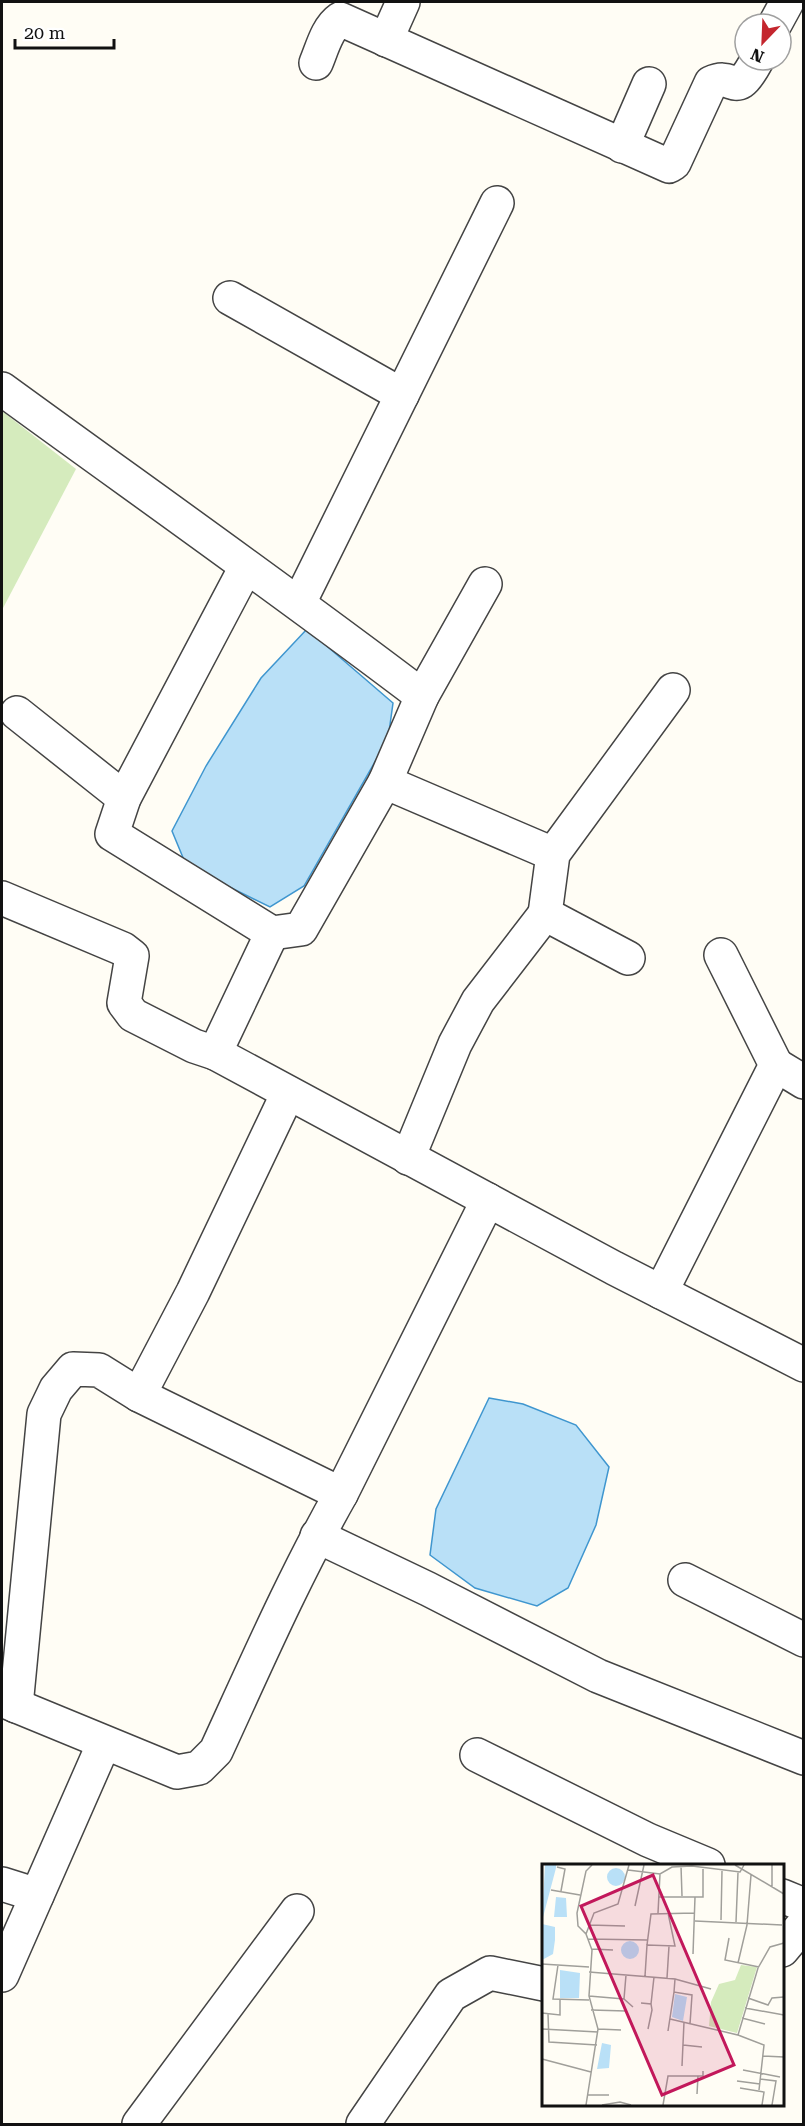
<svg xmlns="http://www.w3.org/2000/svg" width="805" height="2126" font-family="'Roboto Serif',serif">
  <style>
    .green { fill: #d5ebbd }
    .water { fill: #b9e0f7; stroke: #3f96cf; stroke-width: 1.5 }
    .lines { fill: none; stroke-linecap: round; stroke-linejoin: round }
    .street-casing { stroke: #444; stroke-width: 36 }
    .street { stroke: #fff; stroke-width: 33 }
    .inset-road { fill: none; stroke: #a09f9a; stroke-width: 1.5 }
    .view { fill: #c2185b; fill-opacity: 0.15; stroke: #c2185b; stroke-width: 3 }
    .inset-edge { fill: none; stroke: #111; stroke-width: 3 }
  </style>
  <rect width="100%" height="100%" fill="#fffdf5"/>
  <polygon class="green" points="2,411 76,469 2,610"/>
  <g class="water">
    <polygon points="307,629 393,703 388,739 304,886 270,907 207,876 184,860 172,831 206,766 261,678"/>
    <polygon points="489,1398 523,1404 576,1425 609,1467 596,1525 568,1588 537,1606 475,1588 430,1555 436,1509"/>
  </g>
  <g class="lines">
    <defs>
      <g id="street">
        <polyline points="775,24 787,2"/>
        <polyline points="386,40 403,2"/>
        <path d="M316,63C322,49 327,28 340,19L669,166L674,163L711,83C736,71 734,103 757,60"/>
        <polyline points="622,146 649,84"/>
        <polyline points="230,298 402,395"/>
        <path d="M2,389C142,491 284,591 422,696"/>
        <polyline points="246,567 124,798 112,834 272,933 301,929 385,782 422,696 485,584"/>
        <polyline points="299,603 497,203"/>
        <polyline points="17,713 124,798"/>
        <polyline points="385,782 553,854"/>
        <polyline points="2,898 123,949 132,956 124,1003 133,1015 194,1046 215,1053"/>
        <polyline points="272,933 215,1053 614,1268 804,1365"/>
        <polyline points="628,958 545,914 553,854 673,690"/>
        <polyline points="776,1065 804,1082"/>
        <polyline points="408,1158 455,1044 478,1001 545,914"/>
        <polyline points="661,1292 776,1065 721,955"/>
        <polyline points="139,1395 193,1292 288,1093"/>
        <polyline points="317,1536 428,1589 598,1676 804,1758"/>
        <polyline points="685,1580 804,1640"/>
        <path d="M2,1700L177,1772L199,1768L216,1751C256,1664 294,1577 341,1494"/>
        <polyline points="16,1706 44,1414 56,1389 73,1369 99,1370 139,1395 341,1494 488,1200"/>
        <polyline points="477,1755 648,1840 708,1865"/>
        <polyline points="2,1884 37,1895"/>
        <polyline points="782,1896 804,1905"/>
        <polyline points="782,1950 804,1924"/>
        <polyline points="2,1975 104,1743"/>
        <polyline points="139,2124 297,1911"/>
        <polyline points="363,2124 451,1995 490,1973 544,1984"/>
      </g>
    </defs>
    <use href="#street" class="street-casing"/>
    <use href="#street" class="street"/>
  </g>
  <g transform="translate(542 1864)">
    <rect width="242" height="242" fill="#fffdf5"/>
    <path d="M199,101L215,103L195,169L167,162L169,138L177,120L193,116Z" fill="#d5ebbd"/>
    <path d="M3,1H14V4L0,57ZM65 13a9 9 0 1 1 18 0a9 9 0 1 1-18 0ZM14,33L24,34L25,53H12ZM0,60L13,63V76L11,90L0,96ZM79 86a9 9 0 1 1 18 0a9 9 0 1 1-18 0ZM18,106L38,109L37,134H18ZM133,130L145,133L141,157L130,153ZM60,179L69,181L67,204L55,205Z" fill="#b9e0f7"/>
    <path class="inset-road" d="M193,1L242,30M230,1V23M139,2L140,32M15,3L23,5L19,27M86,6L118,10L130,3L150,2L198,8L202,1M9,26L38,31M117,33H161V5M93,42L102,1M116,49L118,10M179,56L180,7M153,57L240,61M194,58L196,8M47,61L83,62M44,70L52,49L76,40L87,1M187,74L183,96L217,103M46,75L105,76M105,81L109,50L153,49M50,85L71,86M151,90L153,33M196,99L205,61L209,11M0,100L47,103M16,101L11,135L47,136M47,108L133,115L132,128M84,111L82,135L91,143M103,112L105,81L133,82L126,49M125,114L127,82M133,115L169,125M47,132L82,135M206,134L226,141L230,134L242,133M99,139L109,140L110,146L106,165M109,140L112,113M203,144L242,151M49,146L84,147M0,149L18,151V136M6,150L7,178L55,181M200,154L223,160M128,155L196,171L216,104L228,83L242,79M0,165L56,168M56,165L79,166M126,167L132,128L150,131L148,160M196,171L222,181L217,226M141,181L160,183M221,192L242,193M0,195L49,208M140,202L142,158M201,206L238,213M218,215L234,217L230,241M195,217L218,220M198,224L222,228L220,241M155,230L156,212M45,231H67M44,241L56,165L47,132L50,86L44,70L36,62L35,49L44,7L50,1M60,241L78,238L89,241M121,241L126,212H161V207"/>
    <path class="view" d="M111,11L192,201L120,231L39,42Z"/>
    <rect width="242" height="242" class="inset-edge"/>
  </g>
  <rect width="805" height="2126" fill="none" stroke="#111111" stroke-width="6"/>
  <g transform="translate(763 42) rotate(203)"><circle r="28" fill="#ffffff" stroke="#a0a0a0" stroke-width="1.5"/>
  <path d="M0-4.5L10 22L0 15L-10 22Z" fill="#c4262e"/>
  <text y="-9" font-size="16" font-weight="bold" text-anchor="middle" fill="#111111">N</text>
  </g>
  <path d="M15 39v9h99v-9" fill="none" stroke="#111111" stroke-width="3"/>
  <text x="24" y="39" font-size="18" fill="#111111" stroke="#ffffff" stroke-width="4.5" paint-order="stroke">20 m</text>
</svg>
